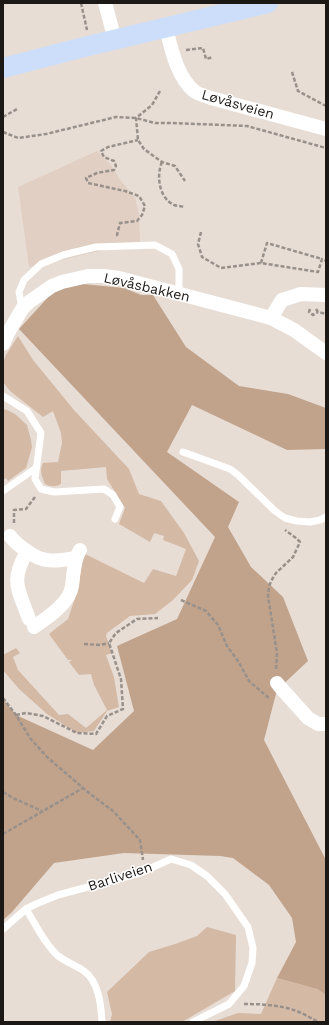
<svg xmlns="http://www.w3.org/2000/svg" width="329" height="1025" font-family="'Work Sans',sans-serif">
  <style>
    .built { fill: #e0cfc2 }
    .green { fill: #d4b9a5 }
    .forest { fill: #c1a38c }
    .lines { fill: none; stroke-linecap: round; stroke-linejoin: round }
    .path { stroke: #98908b; stroke-width: 2.5; stroke-dasharray: 4 2; stroke-linecap: butt }
    .lane { stroke: #fff; stroke-width: 7 }
    .street { stroke: #fff; stroke-width: 14 }
    .secondary { stroke: #ccdefa; stroke-width: 20 }
    .labels { text-anchor: middle; dominant-baseline: central; stroke-width: 3; stroke-linejoin: round; paint-order: stroke }
    .street-label { font-size: 14px; fill: #1c1816; stroke: #fff }
  </style>
  <rect width="100%" height="100%" fill="#e8ddd5"/>
  <polygon class="built" points="97,151 111,165 121,181 135,198 139,214 140,242 29,267 18,187"/>
  <g class="green">
    <path d="M18,336L33,360L74,410L129,469L139,494L161,501L184,533L199,561L192,580L173,600L155,614L130,616L107,633L106,636L112,653L106,655L114,677L119,707L107,711L94,731L77,733L47,714L19,689L3,670V655L16,648L20,653L13,657L18,670L59,715L68,714L86,728L107,710L94,685L91,674L79,675L69,662L72,660H68L49,634L68,619L78,589L82,561L85,554L144,583L153,569L176,576L186,549L163,540L164,536L154,533L150,542L119,524L125,508L107,479L106,467L61,471V484C55,487 51,487 45,484C42,477 39,470 43,463L58,462L62,443L61,433L53,411L43,417L10,391L3,382V363L6,355Z"/>
    <polygon points="3,409 7,410 15,414 27,425 31,440 32,447 26,468 8,481 6,478 3,480"/>
    <polygon points="207,927 236,935 235,991 182,1022 110,1022 112,1014 107,992 149,952 175,944 197,936"/>
    <polygon points="277,978 317,989 326,995 326,1022 212,1022 238,1013 261,1014"/>
  </g>
  <polygon class="forest" points="62,282 124,288 141,295 153,295 186,347 239,386 288,394 326,408 326,449 287,450 192,405 167,452 239,502 228,527 251,567 283,597 308,661 277,690 264,740 326,860 326,995 317,989 277,978 296,942 292,918 269,885 233,858 220,856 124,853 54,863 12,912 3,920 3,699 16,715 93,750 134,711 117,646 177,619 215,537 19,329"/>
  <g class="lines">
    <g class="path">
      <polyline points="81,3 87,30"/>
      <polyline points="186,50 203,48 206,59 213,57"/>
      <polyline points="292,72 298,91 326,106"/>
      <polyline points="160,91 152,105 136,118 138,140 144,149 162,162 175,166 185,181"/>
      <polyline points="3,117 17,109"/>
      <polyline points="3,132 18,138 46,134 116,117 136,118 155,123 173,123 247,126 326,148"/>
      <path d="M162,162C156,176 159,198 174,205C177,206 181,206 184,207"/>
      <polyline points="201,232 198,244 202,257 221,268 261,263 318,272 322,259 326,261"/>
      <polyline points="116,235 117,235 120,223 137,221 142,215 145,206 139,196 125,191 88,183 86,178 97,173 114,170 116,166 114,161 104,157 101,151 108,147 138,140"/>
      <polyline points="261,263 267,243 322,259"/>
      <polyline points="310,309 309,312 313,315 318,312"/>
      <polyline points="316,309 318,312 326,314"/>
      <polyline points="14,523 14,510 26,509 35,497"/>
      <polyline points="181,600 206,611 218,625 227,646 238,661 249,681 270,699"/>
      <polyline points="84,644 100,645 109,643"/>
      <polyline points="276,669 277,653 268,596 269,587 271,581 276,573 293,557 300,542 296,538 285,530"/>
      <polyline points="3,698 16,715 30,738 47,757 89,793 113,811 140,840 143,860"/>
      <polyline points="16,715 26,713 43,716 77,733 96,734 107,716 123,709 121,679 109,643 116,633 137,619 158,618"/>
      <polyline points="3,792 13,798 42,811"/>
      <polyline points="3,834 83,788"/>
      <path d="M244,1004C262,1004 282,1005 299,1012C306,1015 312,1019 319,1022"/>
    </g>
    <g class="lane">
      <polyline points="22,309 19,292 24,280 41,264 63,255 96,247 155,245 172,254 179,269 179,293"/>
      <polyline points="3,396 27,411 41,433 35,479 41,489 54,492 104,489 113,495 120,507 115,519"/>
      <polyline points="183,452 230,469 238,475 275,511 285,518 297,521 310,522 320,520 326,517"/>
      <polyline points="3,491 36,468"/>
      <polyline points="26,909 36,904 58,895 140,873 171,859 191,865 207,876 225,894 248,927 253,948 252,963 244,986 229,1004 193,1022"/>
      <path d="M3,929L26,909C36,925 44,943 57,955C65,962 76,965 84,971C99,982 101,1005 102,1022"/>
    </g>
    <g class="street">
      <polyline points="105,3 115,40"/>
      <path d="M166,28C171,48 177,77 194,91C198,94 205,96 211,98L326,129"/>
      <polyline points="271,318 282,300 301,294 326,295"/>
      <polyline points="3,344 8,333 22,309 29,302 52,286 62,282 88,276 103,276 119,278 271,318 294,330 326,353"/>
      <path d="M10,536C17,545 35,559 47,560C56,562 67,559 76,558"/>
      <path d="M27,551C10,582 18,588 29,619"/>
      <path d="M34,627C47,618 70,603 72,586C74,573 73,562 80,550"/>
      <polyline points="277,683 281,688 308,718 318,724 326,724"/>
    </g>
    <polyline class="secondary" points="3,68 84,47 268,3"/>
  </g>
  <g class="labels">
    <g class="street-label">
      <text transform="translate(238 104) rotate(16)">Løvåsveien</text>
      <text transform="translate(147 287) rotate(13)">Løvåsbakken</text>
      <text transform="translate(120 876) rotate(-18)">Barliveien</text>
    </g>
  </g>
  <rect width="329" height="1025" fill="none" stroke="#1c1816" stroke-width="8"/>
</svg>
